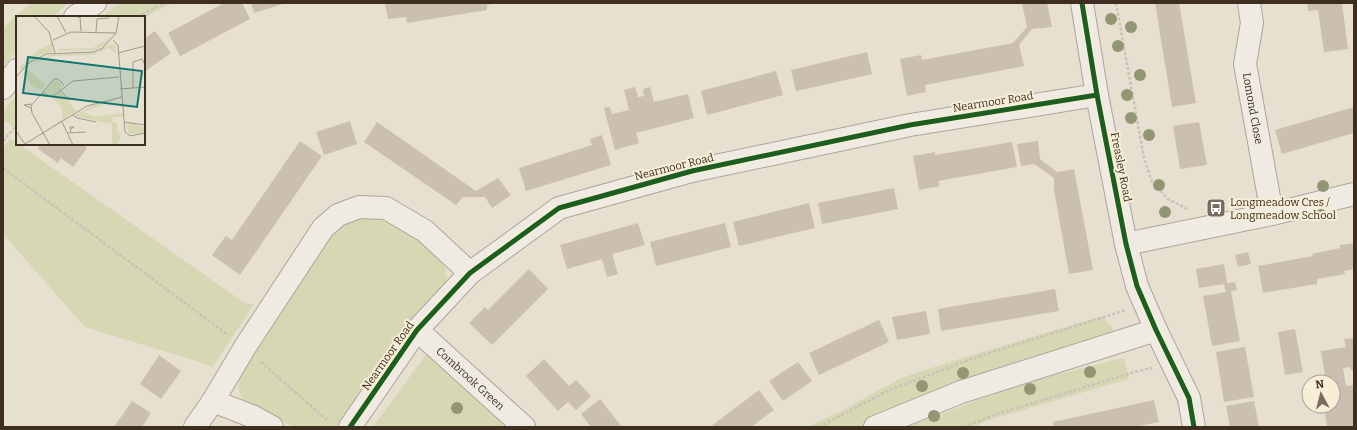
<svg xmlns="http://www.w3.org/2000/svg" width="1357" height="430" font-family="Bitter,serif">
  <style>
    .green { fill: #d6d7b3 }
    .building { fill: #cbbfb2 }
    .lines { fill: none; stroke-linecap: round; stroke-linejoin: round }
    .minor-casing { stroke: #ada599; stroke-width: 24 }
    .path { stroke: #c8c2b9; stroke-width: 2.5; stroke-dasharray: 3 2; stroke-linecap: butt }
    .minor { stroke: #efebe3; stroke-width: 22 }
    .cycleway-casing { stroke: #f7eed8; stroke-width: 8 }
    .cycleway { stroke: #1b5e20; stroke-width: 5 }
    .tree { fill: #929673 }
    .labels { text-anchor: middle; dominant-baseline: central; stroke-width: 4; stroke-linejoin: round; paint-order: stroke }
    .street-label { font-size: 11px; fill: #3d2e20; stroke: #f7eed8 }
    .poi-label { font-size: 11px; fill: #3d2e20; stroke: #f7eed8; text-anchor: start }
    .inset-road { fill: none; stroke: #a3998a; stroke-width: 1 }
    .view { fill: #0f766e; fill-opacity: 0.15; stroke: #0f766e; stroke-width: 2 }
    .inset-edge { fill: none; stroke: #3d2e20; stroke-width: 2 }
  </style>
  <rect width="100%" height="100%" fill="#e7e0d1"/>
  <g class="green">
    <polygon points="32,3 68,3 53,17 17,17 17,51 3,66 3,29 12,19"/>
    <polygon points="120,3 172,3 144,18 144,17 101,17"/>
    <polygon points="17,95 17,128 16,129 3,119 3,111"/>
    <polygon points="10,138 246,304 254,304 212,368 209,365 85,327 3,234 3,149"/>
    <polygon points="365,215 387,217 443,254 447,281 406,330 346,422 336,427 296,427 262,414 242,399 238,387 240,376 335,226"/>
    <polygon points="1102,316 1114,330 1104,336 890,410 859,427 807,427 843,410 901,378 962,358"/>
    <polygon points="430,349 498,419 506,427 373,427"/>
    <polygon points="1124,358 1129,379 995,418 973,427 907,427 1026,382"/>
  </g>
  <g class="building">
    <polygon points="224,3 242,3 250,19 180,56 168,33"/>
    <polygon points="251,3 286,3 254,13"/>
    <polygon points="385,3 491,3 492,4 487,5 487,10 407,23 406,17 388,19"/>
    <polygon points="1022,3 1047,3 1052,27 1032,29 1019,45 1024,66 925,85 926,92 907,96 900,59 921,55 922,60 1013,43 1027,27"/>
    <polygon points="1155,3 1179,3 1196,103 1172,107"/>
    <polygon points="1307,3 1333,3 1333,4 1342,3 1348,49 1324,52 1318,10 1308,11"/>
    <polygon points="155,31 171,53 144,72 144,39"/>
    <polygon points="867,52 872,74 796,91 791,70"/>
    <polygon points="776,71 783,95 707,115 701,91"/>
    <polygon points="635,87 638,97 644,96 643,89 650,87 654,102 688,94 694,118 636,133 639,143 615,150 604,108 610,107 612,114 629,110 624,90"/>
    <polygon points="1354,107 1354,133 1282,154 1275,130"/>
    <polygon points="350,121 357,144 324,155 316,132"/>
    <polygon points="377,122 476,191 498,178 511,195 492,208 485,197 463,197 456,205 364,142"/>
    <polygon points="1199,122 1207,165 1180,169 1173,126"/>
    <polygon points="602,135 611,165 526,191 519,168 592,145 590,139"/>
    <polygon points="300,141 322,156 240,275 212,255 226,236 232,240"/>
    <polygon points="1038,141 1040,159 1057,172 1074,169 1093,270 1069,274 1054,190 1054,178 1034,164 1021,166 1017,144"/>
    <polygon points="1012,142 1017,167 938,181 940,186 919,190 913,156 935,152 935,155"/>
    <polygon points="41,144 82,144 87,148 73,167 61,158 58,163 38,149"/>
    <polygon points="894,188 898,209 822,224 818,203"/>
    <polygon points="809,203 815,228 739,246 733,222"/>
    <polygon points="638,223 645,245 612,254 618,274 607,277 602,259 567,269 560,245"/>
    <polygon points="725,223 731,247 656,266 650,242"/>
    <polygon points="1354,243 1354,269 1344,271 1345,274 1317,279 1317,284 1263,293 1258,266 1313,256 1312,254 1340,248 1340,245"/>
    <polygon points="1248,252 1251,264 1238,267 1235,255"/>
    <polygon points="1224,264 1227,283 1235,282 1237,290 1231,291 1240,341 1212,346 1203,296 1226,292 1224,284 1199,288 1196,269"/>
    <polygon points="529,269 548,289 492,345 469,323 485,307 488,310"/>
    <polygon points="1055,289 1059,311 941,331 938,309"/>
    <polygon points="926,311 930,334 897,340 892,317"/>
    <polygon points="879,320 889,342 819,375 809,353"/>
    <polygon points="1295,329 1303,372 1285,375 1278,332"/>
    <polygon points="1354,338 1354,370 1351,370 1350,367 1343,368 1346,386 1354,385 1354,427 1327,427 1324,406 1333,406 1333,382 1326,382 1321,351 1346,347 1344,339"/>
    <polygon points="1245,347 1254,397 1224,402 1216,352"/>
    <polygon points="159,355 181,371 161,399 140,384"/>
    <polygon points="544,359 569,386 576,380 591,396 576,410 568,402 558,411 526,376"/>
    <polygon points="798,362 812,381 783,401 769,381"/>
    <polygon points="759,390 774,410 751,427 710,427"/>
    <polygon points="600,399 622,427 591,427 581,414"/>
    <polygon points="1154,400 1159,422 1134,427 1054,427 1053,422"/>
    <polygon points="132,401 151,413 142,427 114,427"/>
    <polygon points="1254,401 1259,427 1230,427 1226,406"/>
  </g>
  <g class="lines">
    <defs>
      <g id="minor">
        <polyline points="1082,3 1097,95 1126,244 1137,286 1156,330 1189,398 1194,427"/>
        <path id="s1" d="M1249,3L1252,23L1245,64L1272,214"/>
        <polyline points="75,17 95,3"/>
        <polyline points="3,88 17,70"/>
        <polyline points="1126,244 1272,214 1354,194"/>
        <path id="s2" d="M417,330L524,427"/>
        <polyline points="213,401 254,417 272,427"/>
        <polyline points="195,427 213,401 245,347 323,228 338,215 359,207 386,208 425,231 470,273"/>
        <polyline points="350,427 417,330 470,273 559,208 692,171 910,125 1097,95"/>
        <polyline points="875,427 961,392 1156,330"/>
      </g>
    </defs>
    <use href="#minor" class="minor-casing"/>
    <g class="path">
      <polyline points="1116,3 1144,158 1152,182 1168,199 1187,209"/>
      <polyline points="138,17 163,3"/>
      <polyline points="3,141 17,125"/>
      <polyline points="3,168 228,335"/>
      <polyline points="261,362 329,422"/>
      <polyline points="819,427 889,390 980,356 1126,310"/>
      <polyline points="964,427 994,415 1134,372 1152,368"/>
    </g>
    <use href="#minor" class="minor"/>
    <defs>
      <g id="cycleway">
        <polyline points="1082,3 1097,95 1126,244 1137,286 1156,330 1189,398 1194,427"/>
        <polyline points="350,427 417,330 470,273 559,208 692,171 910,125 1097,95"/>
      </g>
    </defs>
    <use href="#cycleway" class="cycleway-casing"/>
    <use href="#cycleway" class="cycleway"/>
  </g>
  <g class="tree">
    <circle cx="1111" cy="19" r="6"/>
    <circle cx="1131" cy="27" r="6"/>
    <circle cx="1118" cy="46" r="6"/>
    <circle cx="1140" cy="75" r="6"/>
    <circle cx="1127" cy="95" r="6"/>
    <circle cx="1131" cy="118" r="6"/>
    <circle cx="1149" cy="135" r="6"/>
    <circle cx="1159" cy="185" r="6"/>
    <circle cx="1323" cy="186" r="6"/>
    <circle cx="1165" cy="212" r="6"/>
    <circle cx="1321" cy="215" r="6"/>
    <circle cx="1090" cy="372" r="6"/>
    <circle cx="963" cy="373" r="6"/>
    <circle cx="922" cy="386" r="6"/>
    <circle cx="1030" cy="389" r="6"/>
    <circle cx="457" cy="408" r="6"/>
    <circle cx="934" cy="416" r="6"/>
  </g>
  <defs>
    <symbol id="bus-square" viewBox="-11 -11 22 22"><rect x="-9" y="-9" width="18" height="18" rx="4" fill="#786c5e" stroke="#f7eed8"/><path d="M-5-6H5V4H4V6H2V4H-2V6H-4V4H-5ZM-3.5-4V0h7V-4ZM-3.5 1.2v1.5H-2V1.2ZM2 1.2v1.5H3.5V1.2Z" fill="#fff"/></symbol>
  </defs>
  <g fill-rule="evenodd">
    <use href="#bus-square" x="1205" y="197" width="22" height="22"/>
  </g>
  <g class="labels">
    <g class="street-label">
      <text transform="translate(993 102) rotate(-9)">Nearmoor Road</text>
      <text stroke="none"><textPath href="#s1" startOffset="107">Lomond Close</textPath></text>
      <text transform="translate(674 167) rotate(-14)">Nearmoor Road</text>
      <text transform="translate(1121 167) rotate(79)">Freasley Road</text>
      <text transform="translate(388 356) rotate(-55)">Nearmoor Road</text>
      <text stroke="none"><textPath href="#s2" startOffset="72">Combrook Green</textPath></text>
    </g>
    <g class="poi-label">
      <text x="1230" y="202">Longmeadow Cres /<tspan x="1230" dy="13">Longmeadow School</tspan></text>
    </g>
  </g>
  <g transform="translate(16 16)">
    <rect width="129" height="129" fill="#e7e0d1"/>
    <path d="M95,21L88,30L78,34L42,35V33L77,32ZM36,27V36L23,39L5,54L3,52L22,34ZM97,28L100,29V37L93,32L77,39L37,40L10,51L34,39L81,36ZM11,53L30,69L26,74L16,70L7,58ZM40,63L46,70L37,80L29,79L28,75ZM44,75L60,95L30,115L47,102L46,91L37,83ZM103,83L67,96L79,101L107,97V101H97L95,108L58,100L77,89Z" fill="#d6d7b3"/>
    <path d="M96,105L101,107L102,117L105,119L102,129H96ZM116,107L129,112V117L113,118L110,108Z" fill="#d6d7b3"/>
    <path class="inset-road" d="M18,0L33,16L39,37M41,0L50,17M61,1H64L65,15M80,16L81,3L93,2M37,24L55,16L100,17M97,24L102,29L109,116L114,120L129,117M102,37L129,30M0,61L13,47L30,38L77,36L87,32L100,17L103,0M117,72V46L126,43L129,49M43,73L53,84M104,73L129,71M26,77L36,81L57,65L103,61M15,92L8,89L16,88M57,99L61,102L80,106M46,106L57,129M108,106L129,109M0,115L9,128M55,116L54,111H58L55,113M52,117L70,116M9,128L71,90L106,81M34,129L16,97L15,90L38,63H42L48,69"/>
    <path class="view" d="M12,41L126,55L121,91L7,77Z"/>
    <rect width="129" height="129" class="inset-edge"/>
  </g>
  <rect width="1357" height="430" fill="none" stroke="#3d2e20" stroke-width="8"/>
  <g transform="translate(1321 394) rotate(353)"><circle r="19" fill="#f7eed8" stroke="#ada18e"/>
  <path d="M0-3L7 15L0 10L-7 15Z" fill="#786c5e"/>
  <text y="-6" font-size="11" font-weight="bold" text-anchor="middle" fill="#3d2e20">N</text>
  </g>
</svg>
